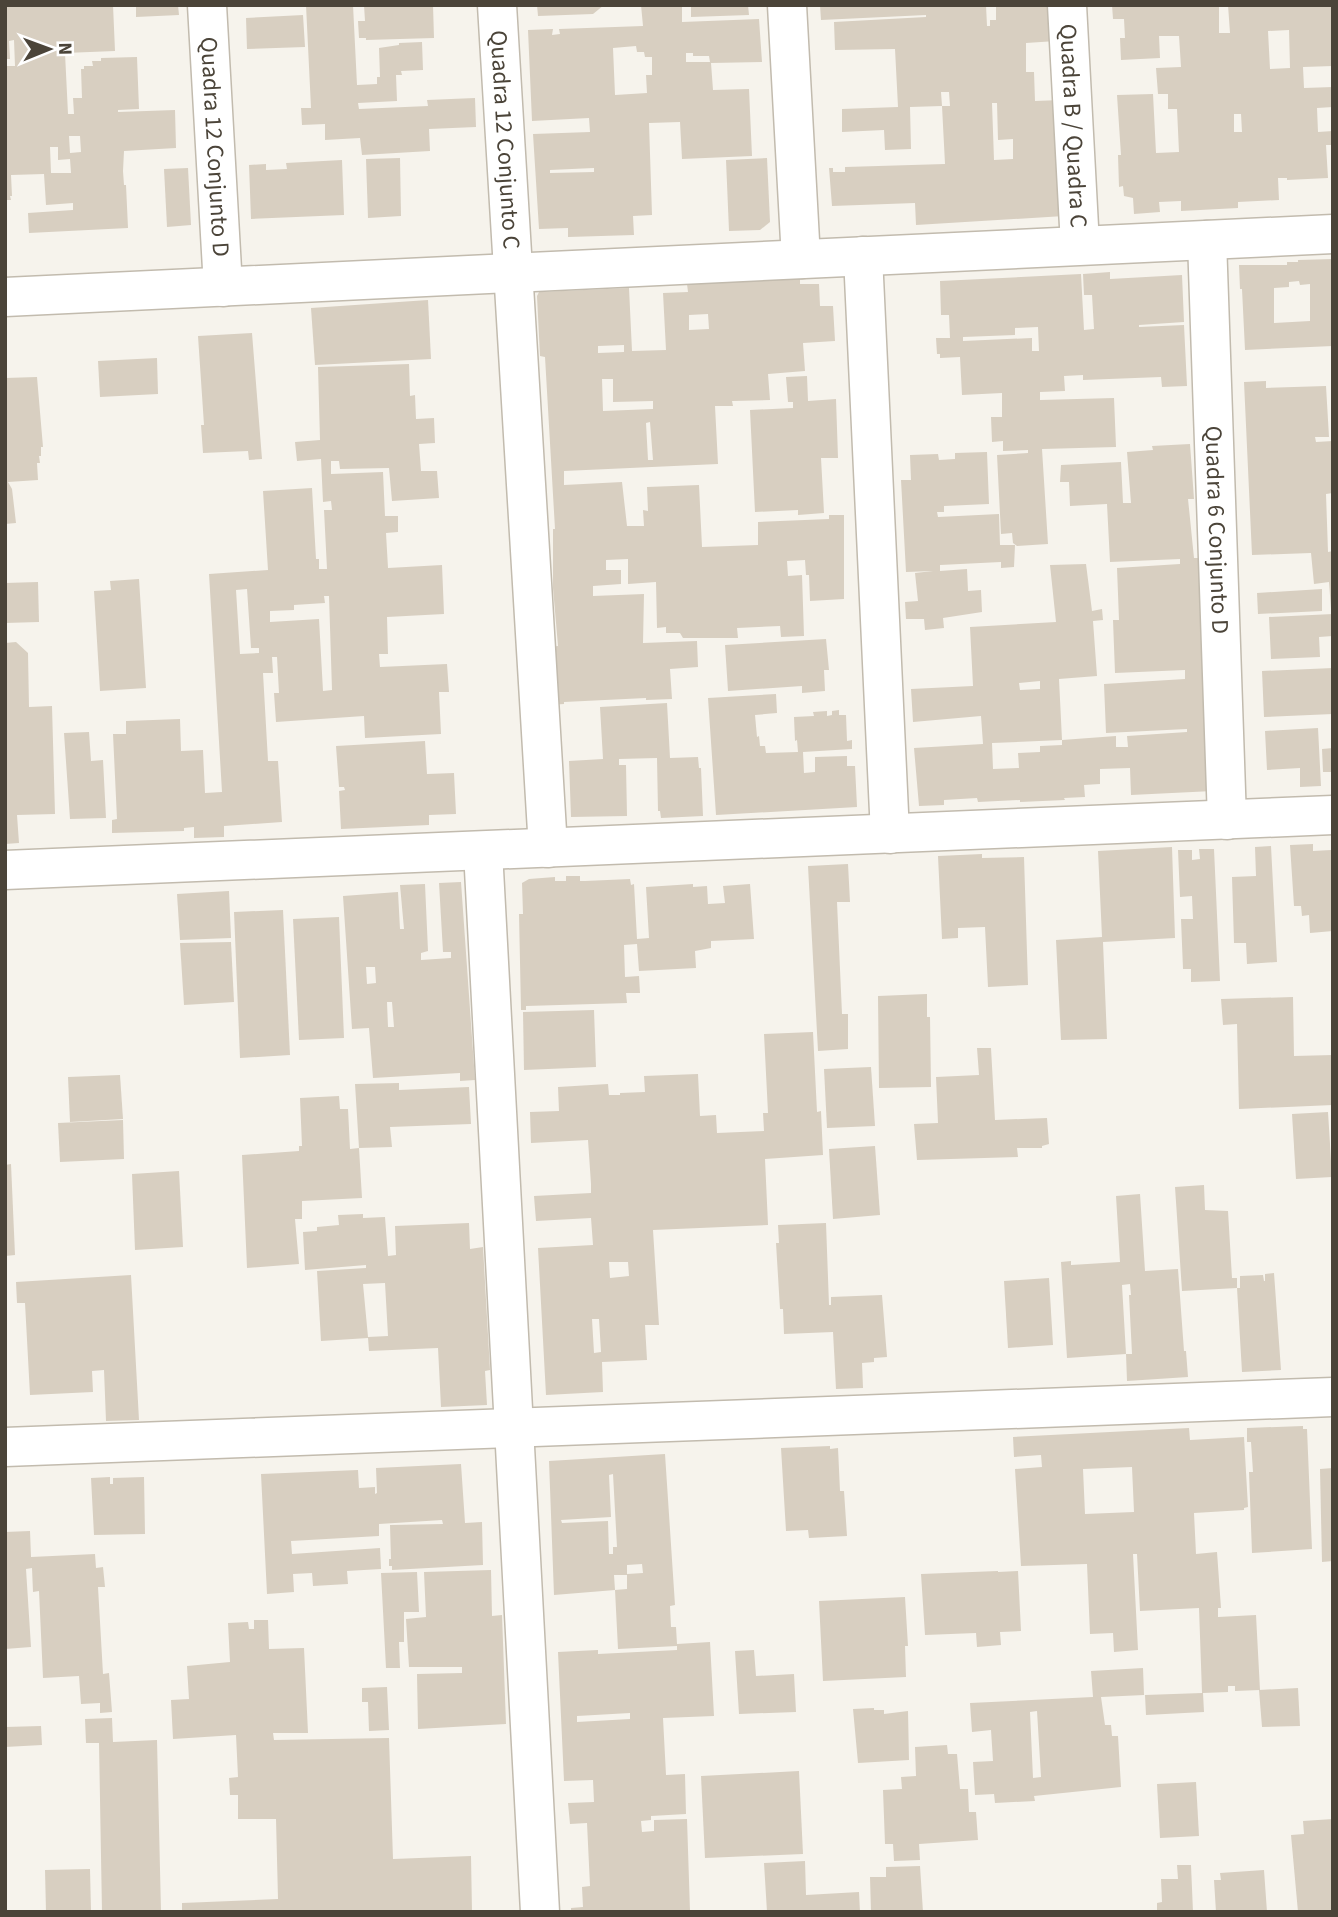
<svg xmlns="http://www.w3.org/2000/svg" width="1338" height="1917" font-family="'Source Sans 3',sans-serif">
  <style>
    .building { fill: #d8cfc1; fill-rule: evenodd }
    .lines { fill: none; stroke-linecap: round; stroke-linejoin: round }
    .minor-casing { stroke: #c2bbae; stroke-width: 41 }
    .minor { stroke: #fff; stroke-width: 38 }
    .labels { text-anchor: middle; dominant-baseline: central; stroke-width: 6; stroke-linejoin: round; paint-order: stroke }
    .street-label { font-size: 24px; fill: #4b4439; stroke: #fff }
  </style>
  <rect width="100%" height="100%" fill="#f6f3ec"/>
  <g class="building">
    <path d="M5,5H113L115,51L65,53L68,114H74L73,98H82L81,69H84V66H93L92,61H101V58L137,57L139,109L118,110V112L175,110L176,148L124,151L123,171L124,185H126L128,228L29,233L28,213L73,210V203L46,205L44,174L11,175L12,196H10L11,200H5V66H15L14,40L9,41L10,59H5ZM69,136H80L81,152L70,153ZM50,147H58V160L70,159L71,173H51Z"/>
    <polygon points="136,5 178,5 179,15 136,17"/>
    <polygon points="306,5 353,5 357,85 377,84 377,77 380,77 379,48 399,45 399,43 422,42 423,70 401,71 402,75 396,75 397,101 358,103 359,109 428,106 427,100 475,98 476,127 429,129 430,151 362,155 360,138 325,140 325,124 302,125 301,108 311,108"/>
    <polygon points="364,5 433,5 434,38 366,40 366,38 359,38 358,21 365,21"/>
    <polygon points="537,5 604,5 593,14 538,16"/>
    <path d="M641,5H682V22L759,19L762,62L711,63L713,90L749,89L752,156L682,159L680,122L649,123L652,215L633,216L634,235L568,237V228L539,229L533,134L590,132L589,118L532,121L528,30L553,29L552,35L560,34L559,29L643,26ZM636,46L637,52H644L645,57H652V75H646L647,93L615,95L613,48ZM686,53H693V56H709L710,62H686ZM594,168V172L550,173V170Z"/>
    <polygon points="691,5 748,5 749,15 691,17"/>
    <path d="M820,5H986L987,26H990V20H996V5H1049L1056,41L1026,43V72H1034L1035,101L1061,100L1064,216L916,225L915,203L832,206L829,168H833V172H845V167L945,164L942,106H950L949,92H941L942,106L910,107L911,149L885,150L884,130L842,132V109L898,107L895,49L835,50L834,22L926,17V15L821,20ZM992,103H997L998,140L1013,139V159L994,160Z"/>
    <path d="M1112,5H1219V33H1230L1228,5H1333V66L1303,67L1304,88L1333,87V107L1317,108L1318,132L1333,131V145H1326L1328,178L1287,180V178H1278L1279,200L1238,202V208L1181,211V201L1159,202L1160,212L1134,214L1133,198L1124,196L1123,186L1119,187L1118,155H1121L1117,95L1153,94L1156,153L1179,152L1177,109H1168V94H1158L1156,68L1181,67L1179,36H1159L1160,58L1121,60L1120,38H1125L1124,19H1113ZM1289,30L1290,68L1270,69L1268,31ZM1234,114H1241L1242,132H1234Z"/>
    <polygon points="303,15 305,47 247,49 246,18"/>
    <polygon points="400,158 401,216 368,218 366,159"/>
    <polygon points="767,158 770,222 760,230 729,231 726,160"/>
    <polygon points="342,160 344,215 251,219 249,165 266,164 266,170 287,169 286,163"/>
    <polygon points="188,168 191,225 167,227 164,169"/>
    <path d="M1333,259V346L1245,350L1242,289H1240L1239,265H1287V262H1298V260ZM1299,281L1300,285L1310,284V321L1274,323V288L1289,287V282Z"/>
    <path d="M1110,272V279L1182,275L1184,322L1139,325V327L1184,325L1187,386L1162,387L1161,377L1083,380V375L1064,376L1065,391L1040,392V400L1114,398L1116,447L1042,449L1048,544L1017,546L1013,543L1012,533L1001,534L997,455L1028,453V450L1003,451V441L992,442L991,417H1002V393L962,395L960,357L940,358V354H937L936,338H950L949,315H941L940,281L1081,274L1084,330L1094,329L1092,295H1084L1083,274ZM1038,327L1039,351H1032V338L963,341V337L1015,335V328Z"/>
    <path d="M800,278V284H819L820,306H833L835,341L803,343L805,371L768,374L770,400L732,401L733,406H715L718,464L564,471V485L622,482L627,526H644L643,510L648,511L647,487L699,485L702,547L758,545V522L829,519V515H844V599L810,601L809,575H806L805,560L787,561L788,576L802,575L804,636L781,637L780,626L737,628L738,638H683L680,633H666V627L657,628L656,582L628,584V559L606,560V570H621V584L593,586V596L644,594L643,643L697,641L698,667L670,669L672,699L646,700V698L564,702V704L549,705L547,647L558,646L553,588V529H555L545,357L540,356L537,296L539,292L629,288L632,351L666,350L663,293L688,292L687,284ZM708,314L709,329L689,330V315ZM624,345V352L598,353V346ZM602,379H613V402L653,401V409L603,411ZM650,422L653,460H648L646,423Z"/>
    <polygon points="428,300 431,359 315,365 311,308"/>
    <polygon points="252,333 262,459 249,460 248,451 203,453 201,425 204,425 198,336"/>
    <polygon points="157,358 158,394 100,397 98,361"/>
    <path d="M409,364L410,396L415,395L416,419L434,418L435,443L419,444L421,471H437L439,498L392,501L389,468L340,469L339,461H331V474L383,472L385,516H398V532L386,533L388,568L442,565L444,614L387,617L388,654H379L380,667L447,664L449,692H439L441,734L365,738L364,716L276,722L274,693H279L277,657H272L273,673H263L268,761H278L282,822L224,826V837L194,838V827L184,828V831L112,833V820L117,819L113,734H126V721L180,719L181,751L203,750L205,793L222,792L209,574L268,570L263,491L312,488L316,559H319V569H327L324,510H332L331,501L323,502L321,459L297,461L295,442L320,440L318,367ZM247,589L251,648H259V653L240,654L236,590ZM324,596H329L332,690L323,691L319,619L270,622V611L294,610V605L325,603Z"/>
    <polygon points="807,376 808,401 836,399 838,458 821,458 824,513 798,515 798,510 755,512 750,410 793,408 793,402 788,402 786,377"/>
    <polygon points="37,377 43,447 41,447 41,456 39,456 40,463 37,463 38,480 8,482 12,489 16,523 5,524 5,378"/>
    <polygon points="1266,381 1266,388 1326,386 1329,437 1315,437 1316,442 1333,441 1333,493 1326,494 1328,552 1333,551 1333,609 1331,609 1329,582 1314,584 1311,553 1252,555 1244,382"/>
    <path d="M1190,444L1194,499H1188L1194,558H1199L1213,791L1131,795L1130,768L1100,769V784L1084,785L1085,797L1064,798L1065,800L1020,802V800L978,802L977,798L944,800V805L919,806L914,748L983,744L981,716L913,722L911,689L973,686L970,627L1056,622L1050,565L1086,564L1092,611L1102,609L1103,620L1093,621L1097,676L1059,679L1062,740L1116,736V747H1128L1127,736L1187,732V729L1106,733L1104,684L1185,679V670L1115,673L1113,620H1119L1117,568L1180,564V559L1110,562L1107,504L1070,506L1069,482H1060L1061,465L1121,462L1123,503H1131L1127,452L1153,450L1152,446ZM1040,681V689L1020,690L1019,683ZM1062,740V745L1040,746V752L1018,753L1019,768L993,769L992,743Z"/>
    <polygon points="987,452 989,504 944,506 944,512 937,512 938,517 999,514 1000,545 1015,545 1014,567 1001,568 1001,562 940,565 940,571 967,569 968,591 981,590 982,612 943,618 944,628 925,630 924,619 906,619 905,602 918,601 915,573 933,571 906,572 901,480 911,480 910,455 938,454 939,460 955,459 955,453"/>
    <polygon points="139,579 146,688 100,691 94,591 111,590 110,581"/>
    <polygon points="38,582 39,622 5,623 5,583"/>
    <polygon points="1322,589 1322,611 1258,614 1257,593"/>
    <polygon points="1333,614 1333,636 1319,637 1320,657 1271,659 1269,617"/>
    <polygon points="826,639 829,670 824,670 825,691 802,693 802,686 728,691 725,645"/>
    <polygon points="16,642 28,653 29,707 52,706 55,814 17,815 19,843 5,844 5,643"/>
    <polygon points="1333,668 1333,714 1264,717 1262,671"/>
    <polygon points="776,694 777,713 755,715 757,737 759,736 760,746 765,746 766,753 798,752 797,740 795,741 794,717 814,716 813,712 827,711 827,716 832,715 832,711 839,710 839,715 846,715 847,741 852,740 852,749 803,752 804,773 815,772 815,757 847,756 847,766 855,766 857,807 716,815 708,698"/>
    <polygon points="667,703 670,758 698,757 699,768 701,768 703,816 661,818 660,811 658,811 657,758 619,759 619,765 626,765 627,816 571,817 569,761 603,759 600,707"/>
    <polygon points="1318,728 1321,786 1300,787 1300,768 1267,770 1265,731"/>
    <polygon points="89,732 91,761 103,760 106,818 70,819 64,733"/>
    <polygon points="425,741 427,774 454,773 456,814 429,815 429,825 341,829 339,791 345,790 344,787 339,787 336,746"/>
    <polygon points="1333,748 1333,772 1323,772 1322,749"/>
    <polygon points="1313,844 1313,851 1331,850 1333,931 1310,933 1309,915 1302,916 1301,906 1294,906 1290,845"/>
    <polygon points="1271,846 1277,962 1247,964 1246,943 1234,943 1232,877 1256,876 1255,847"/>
    <polygon points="1172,847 1175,938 1103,942 1107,1039 1061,1040 1056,940 1102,937 1098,851"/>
    <polygon points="1199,849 1214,849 1220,981 1191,982 1191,969 1183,969 1181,919 1193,919 1192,896 1180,897 1178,850 1192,850 1192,860 1200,859"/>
    <polygon points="982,854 982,858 1024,857 1028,985 988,987 985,927 958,928 958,938 942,939 938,856"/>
    <polygon points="848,864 850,902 837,902 842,1014 848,1014 848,1049 818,1051 808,866"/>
    <polygon points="566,876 580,876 580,881 585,881 630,879 631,885 634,884 637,939 649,938 646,887 693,884 693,887 707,886 708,904 725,903 723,886 750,884 754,939 711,941 711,948 695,951 696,968 639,971 637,944 624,945 625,977 639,976 640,993 626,993 627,1003 526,1006 526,1010 521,1010 519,914 523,914 522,883 529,879 555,877 555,881 566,881"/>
    <path d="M461,882L475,1080L460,1081V1073L373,1078L369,1028L352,1029L343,896L398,892L400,929H404L400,885L425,884L428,951L421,953V960L451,958V952H443L439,883ZM366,967H375L376,983L367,984ZM387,1002H392L394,1027H388Z"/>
    <polygon points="229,891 231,938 180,940 177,894"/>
    <polygon points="283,910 290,1055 240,1058 234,912"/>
    <polygon points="339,917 344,1038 299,1040 293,919"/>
    <polygon points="231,942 234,1002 184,1005 180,943"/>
    <polygon points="927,994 927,1017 930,1017 931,1087 879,1088 878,996"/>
    <polygon points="1293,997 1294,1056 1333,1055 1333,1105 1239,1109 1237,1024 1223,1025 1221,999"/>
    <polygon points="594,1010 596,1067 524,1070 523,1012"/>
    <path d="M813,1032L817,1112L821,1111L823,1155L765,1159L768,1225L653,1230L659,1325H645L647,1360L602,1362L603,1392L546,1395L538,1248L593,1245L591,1218L536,1221L534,1196L591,1193V1184L588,1140L531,1143L530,1112L559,1111L558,1087L608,1084L609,1095H620V1093L645,1092L644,1076L698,1074L700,1116L716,1115L717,1133L764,1131L763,1113H768L764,1034ZM609,1262H628L629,1276L610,1278ZM592,1319H599L601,1352L594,1353Z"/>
    <polygon points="977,1048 991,1048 995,1120 1047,1118 1049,1144 1042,1146 1042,1148 1017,1148 1018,1157 917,1160 914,1124 938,1123 936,1077 979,1075"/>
    <polygon points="871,1067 875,1126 827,1128 824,1069"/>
    <polygon points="120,1075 123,1119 70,1122 68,1077"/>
    <polygon points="399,1083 399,1090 469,1087 471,1124 390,1127 392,1147 359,1148 362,1198 302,1201 302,1219 295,1219 299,1264 247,1268 242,1155 299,1151 299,1146 302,1146 300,1098 339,1096 340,1109 348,1109 350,1149 359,1148 355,1084"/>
    <polygon points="1328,1112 1332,1177 1296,1179 1292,1114"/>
    <polygon points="123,1120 124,1159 60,1162 58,1123"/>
    <polygon points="875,1146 880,1215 833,1219 829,1149"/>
    <polygon points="11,1164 15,1255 5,1256 5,1165"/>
    <polygon points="179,1171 183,1247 135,1250 132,1174"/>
    <polygon points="1204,1185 1205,1210 1228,1211 1232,1278 1237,1278 1237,1288 1182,1291 1175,1187"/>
    <path d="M1140,1194L1145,1271L1178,1269L1184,1351H1186L1188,1377L1127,1381L1126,1354L1067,1358L1061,1262L1071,1261V1265L1120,1262L1116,1196ZM1130,1284L1131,1295H1129L1132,1354H1126L1122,1285Z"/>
    <path d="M363,1214V1218L385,1217L388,1256L396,1255L395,1226L469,1223L470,1249L483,1247L490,1370L485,1371L487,1405L441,1407L438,1348L369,1351L368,1338L321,1341L317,1271L366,1268V1265L305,1270L303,1232L317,1231V1227L339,1225L338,1215ZM385,1283L388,1336L368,1337L363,1284Z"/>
    <polygon points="826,1223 829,1305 831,1305 831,1297 882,1295 887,1357 874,1358 874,1362 862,1363 863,1388 836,1389 833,1332 784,1334 783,1309 780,1309 776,1243 779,1243 778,1225"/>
    <polygon points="1274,1273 1281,1370 1242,1372 1237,1288 1240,1288 1240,1276 1263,1275 1264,1281 1265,1281 1265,1274"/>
    <polygon points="131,1275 139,1420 106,1421 104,1370 92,1371 93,1392 30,1395 25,1303 17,1303 16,1282"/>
    <polygon points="1049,1278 1053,1345 1008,1348 1004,1281"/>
    <polygon points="1303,1426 1303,1429 1307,1429 1312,1549 1252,1553 1249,1472 1253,1472 1251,1442 1247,1442 1247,1428"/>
    <path d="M1189,1428L1190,1440L1244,1437L1248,1507L1244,1508V1510L1194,1513L1196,1554L1217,1552L1221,1608H1218V1617L1256,1615L1260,1690L1235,1691V1686H1228V1692L1203,1693L1204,1712L1146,1715L1145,1695L1202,1693L1199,1608L1140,1611L1137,1554H1133L1138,1650L1114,1652L1113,1633L1090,1634L1087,1564L1021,1566L1015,1469L1042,1467L1041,1455L1014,1457L1013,1437ZM1132,1467L1134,1512L1085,1514L1083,1469Z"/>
    <polygon points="830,1446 830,1449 838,1448 840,1491 844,1491 847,1536 809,1538 808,1530 786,1531 781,1448"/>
    <path d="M665,1454L675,1605L670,1606L671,1627H676L677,1644L710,1642L714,1716L663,1718L666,1775L685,1774L686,1814L651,1816V1820L641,1821L642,1832L654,1831V1820L687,1819L690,1911L571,1912V1908L583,1907L582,1887L590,1886L587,1823L570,1824L568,1803L594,1802L593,1780L564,1781L558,1652L598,1650V1654L677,1650V1646L618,1649L615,1590L627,1589V1575H614L615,1590L554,1595L549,1461ZM613,1474L617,1547H613V1554H609L608,1521L562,1523L561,1520L611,1517L609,1475ZM642,1564L643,1573L627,1574V1565ZM630,1713V1719L577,1722V1716Z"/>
    <polygon points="461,1464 465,1523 482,1522 483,1565 392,1570 392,1566 389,1566 389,1559 391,1559 390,1525 443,1524 442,1520 379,1524 379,1536 291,1541 292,1554 380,1548 381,1569 347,1571 348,1584 313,1586 312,1573 293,1574 294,1592 267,1594 261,1474 358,1470 359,1488 375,1487 375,1494 377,1493 376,1468"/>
    <polygon points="1333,1468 1333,1561 1322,1562 1320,1469"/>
    <polygon points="110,1477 110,1484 113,1484 113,1478 144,1477 145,1534 94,1535 91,1478"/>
    <polygon points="30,1531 31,1557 95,1554 96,1568 103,1567 105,1587 98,1587 103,1674 109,1673 112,1712 100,1713 100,1703 81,1704 79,1676 43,1678 39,1591 33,1592 32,1568 26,1569 31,1647 5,1649 5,1532"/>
    <polygon points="491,1570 492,1616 502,1615 506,1724 418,1729 417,1674 462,1673 462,1667 409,1667 406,1619 426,1617 424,1572"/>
    <polygon points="998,1571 998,1572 1018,1571 1021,1631 1000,1632 1001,1645 977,1647 976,1633 925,1635 921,1574"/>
    <polygon points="417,1572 419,1612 404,1612 404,1642 399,1642 400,1668 386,1668 381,1573"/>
    <polygon points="905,1597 908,1646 905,1646 906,1677 823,1681 819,1601"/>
    <polygon points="254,1620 268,1620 269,1649 304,1648 308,1733 273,1733 274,1740 389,1738 393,1859 471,1856 472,1912 182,1912 182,1903 278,1899 276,1819 238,1819 238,1795 230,1795 229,1778 238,1777 236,1735 173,1739 171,1700 189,1699 187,1666 230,1662 228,1623 248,1622 249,1629 254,1629"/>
    <polygon points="754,1650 756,1676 794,1674 796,1712 739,1714 735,1651"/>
    <path d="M1143,1668L1144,1695L1101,1697L1105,1725H1111L1112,1736H1118L1121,1787L1034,1796L1035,1801L995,1803L994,1794L975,1795L973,1762L993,1761L991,1730L972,1732L970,1703L1093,1697L1091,1671ZM1037,1711L1041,1777L1033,1778L1030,1712Z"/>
    <polygon points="387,1687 389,1730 369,1731 368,1702 362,1702 362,1688"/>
    <polygon points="1298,1688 1300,1726 1262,1727 1259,1690"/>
    <polygon points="874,1708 874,1710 884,1710 884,1714 908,1711 909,1760 858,1763 853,1709"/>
    <polygon points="112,1718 113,1742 157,1740 161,1912 102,1912 99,1743 86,1743 85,1719"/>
    <polygon points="41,1726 42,1745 5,1747 5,1727"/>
    <polygon points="947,1745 948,1754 957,1754 960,1789 968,1789 969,1812 976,1812 978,1840 919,1844 920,1860 894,1861 893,1844 885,1844 883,1790 902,1789 901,1777 916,1776 915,1747"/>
    <polygon points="799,1771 803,1854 705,1858 701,1776"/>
    <polygon points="1196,1782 1199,1836 1160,1838 1157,1784"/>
    <polygon points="1333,1819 1333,1912 1298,1912 1291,1835 1304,1834 1303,1821"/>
    <polygon points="805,1861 806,1895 859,1892 860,1912 767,1912 764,1863"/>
    <polygon points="1177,1865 1191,1865 1193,1912 1157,1912 1157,1903 1162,1902 1161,1879 1178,1879"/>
    <polygon points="920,1866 923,1912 871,1912 870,1877 886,1877 886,1867"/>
    <polygon points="90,1869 91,1912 46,1912 45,1870"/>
    <polygon points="1264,1870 1267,1912 1216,1912 1214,1880 1221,1880 1220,1873"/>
  </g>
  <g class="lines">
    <defs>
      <g id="minor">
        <path id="s1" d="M207,5L223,287"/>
        <path id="s2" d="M497,5L548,848"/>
        <polyline points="787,5 801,259"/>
        <path id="s3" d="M1067,5L1080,245"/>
        <path id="s4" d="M1207,240L1227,820"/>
        <polyline points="863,256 890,834"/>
        <polyline points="5,297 1333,234"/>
        <polyline points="483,851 540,1912"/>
        <polyline points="5,870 1333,815"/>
        <polyline points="5,1447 1333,1397"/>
      </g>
    </defs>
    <use href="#minor" class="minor-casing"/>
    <use href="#minor" class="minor"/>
  </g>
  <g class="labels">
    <g class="street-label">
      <text stroke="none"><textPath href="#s3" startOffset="121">Quadra B / Quadra C</textPath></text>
      <text stroke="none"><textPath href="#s2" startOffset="135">Quadra 12 Conjunto C</textPath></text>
      <text stroke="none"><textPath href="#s1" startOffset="142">Quadra 12 Conjunto D</textPath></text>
      <text stroke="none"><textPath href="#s4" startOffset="290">Quadra 6 Conjunto D</textPath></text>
    </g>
  </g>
  <rect width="1338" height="1917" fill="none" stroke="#4b4439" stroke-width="14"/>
  <g transform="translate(49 49) rotate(89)" stroke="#ffffff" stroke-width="5" paint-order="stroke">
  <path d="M0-5L12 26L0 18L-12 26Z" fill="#4b4439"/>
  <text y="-10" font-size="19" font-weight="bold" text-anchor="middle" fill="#4b4439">N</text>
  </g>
</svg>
